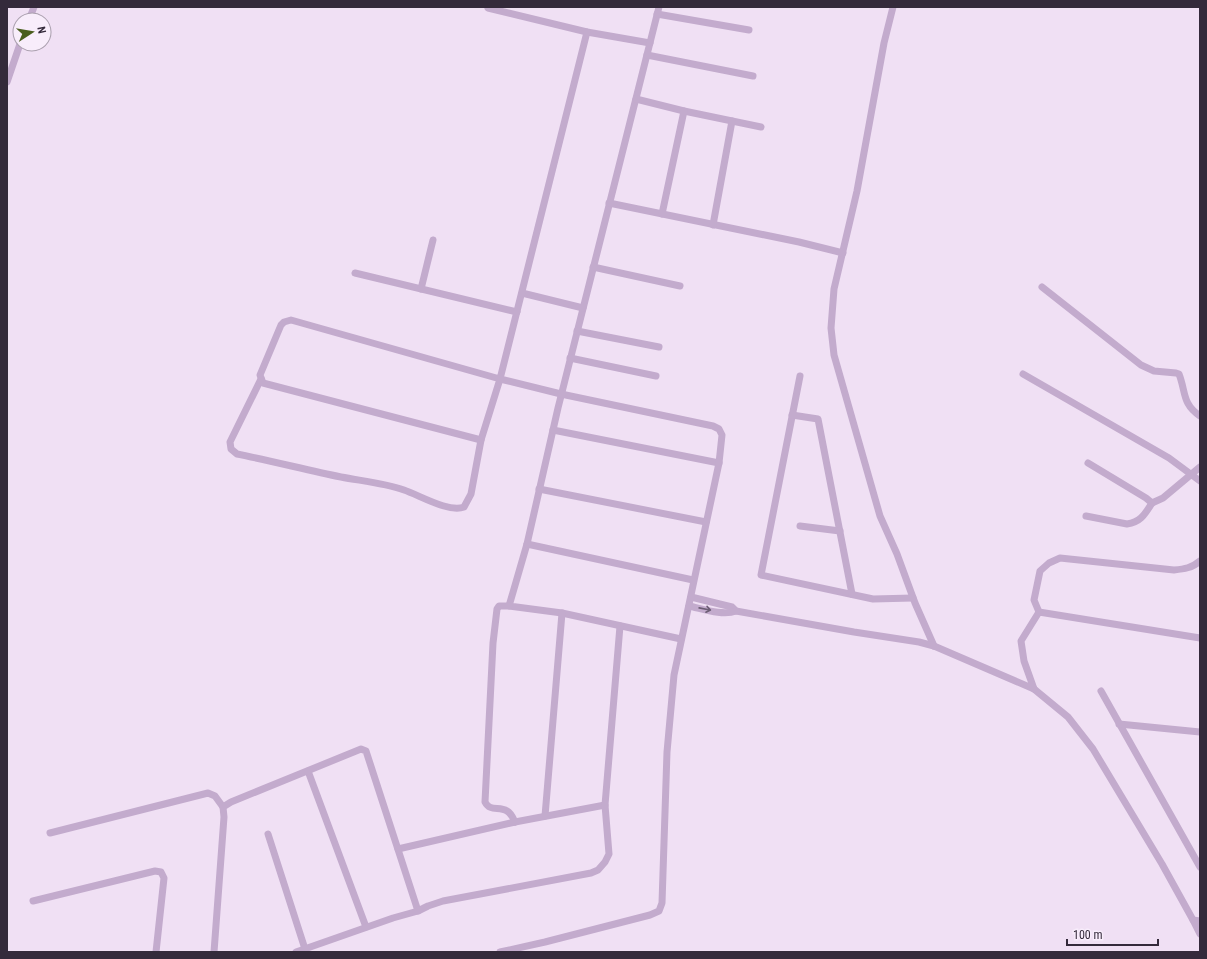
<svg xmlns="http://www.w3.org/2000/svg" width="1207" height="959" font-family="'Roboto Condensed',sans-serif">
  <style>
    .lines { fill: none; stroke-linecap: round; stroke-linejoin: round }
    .minor { stroke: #c3abcd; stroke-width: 7 }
    .oneway { stroke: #6d5e75 }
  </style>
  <rect width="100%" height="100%" fill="#f0e0f4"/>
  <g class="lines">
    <g class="minor">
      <polyline points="489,7 488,8 587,32 650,43"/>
      <polyline points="659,7 558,408 527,544 509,606 562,613 681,639"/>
      <polyline points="893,7 884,43 857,191 834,289 831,328 834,355 880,516 897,554 915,603 934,646"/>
      <polyline points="657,14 749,30"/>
      <polyline points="29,20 34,7"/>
      <polyline points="647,55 753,76"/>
      <polyline points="7,82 20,44"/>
      <polyline points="636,99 684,111 761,127"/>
      <polyline points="609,203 799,242 843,253"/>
      <polyline points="662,214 684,111"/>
      <polyline points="713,225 732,121"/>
      <polyline points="593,267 680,286"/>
      <polyline points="355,273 517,312"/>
      <path d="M1042,287L1141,365L1154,371L1176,373L1179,374C1186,392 1182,404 1200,416"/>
      <polyline points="421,289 433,240"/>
      <polyline points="522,293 583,308"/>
      <polyline points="577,331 659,347"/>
      <polyline points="570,358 656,376"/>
      <polyline points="1023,374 1169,458 1200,481"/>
      <polyline points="800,376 761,575 873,599 913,598"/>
      <path d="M261,379L230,442L231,449L237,454C272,461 307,470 341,477C362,481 384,483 404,490C419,495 449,513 464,507L471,494L481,440"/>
      <polyline points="792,415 818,419 852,594"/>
      <polyline points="553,430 719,463"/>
      <polyline points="1088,463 1146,498 1152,503 1163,498 1200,467"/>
      <polyline points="539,489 706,522"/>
      <path d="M1086,516L1127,524C1141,522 1145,514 1152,503"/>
      <polyline points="800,526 840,531"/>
      <polyline points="527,544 693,580"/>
      <polyline points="691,597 732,607 736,611 854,632 919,642 934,646 1034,689 1068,717 1093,749 1162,864 1193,920 1200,921"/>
      <path d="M509,606H499L497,609L493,643L485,802C490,812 499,806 507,811C511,813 513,818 515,822"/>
      <path d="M689,606C703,609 723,616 736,611"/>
      <path d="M1039,612L1034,600L1040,571L1049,563L1060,558L1174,570C1184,569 1192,568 1200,561"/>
      <polyline points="1034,689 1024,661 1021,641 1039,612 1200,638"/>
      <polyline points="1101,691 1200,867"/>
      <polyline points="1119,724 1200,732"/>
      <polyline points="308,771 366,927"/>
      <polyline points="545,816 562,613"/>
      <polyline points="50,833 208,793 215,796 223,807"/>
      <polyline points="268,834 305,949"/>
      <polyline points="398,849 515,822 605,805"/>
      <polyline points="33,901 155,871 161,872 164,878 156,952"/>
      <polyline points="1193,920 1200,934"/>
      <polyline points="214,952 224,817 223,807 231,802 361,749 366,751 418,911"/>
      <polyline points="296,952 393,918 418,911 428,906 443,901 591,873 598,870 605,862 609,854 605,805 620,626"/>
      <polyline points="500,952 545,942 650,915 659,911 662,903 667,752 674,675 719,463 722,435 719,429 713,426 561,394 500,379 291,320 284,322 281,325 260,375 263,383 481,440 500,379 587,32"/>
    </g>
  </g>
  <defs><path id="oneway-shaft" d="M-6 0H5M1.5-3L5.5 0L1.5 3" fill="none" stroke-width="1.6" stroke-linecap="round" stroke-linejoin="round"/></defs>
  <use class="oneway" href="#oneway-shaft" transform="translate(705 609) rotate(11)"/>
  <rect width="1207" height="959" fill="none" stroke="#342a3b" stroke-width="16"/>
  <g transform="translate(32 32) rotate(78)"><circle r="19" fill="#f8edfb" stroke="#aa9fae"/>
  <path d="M0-3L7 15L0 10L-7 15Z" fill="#4a5e1e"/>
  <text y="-6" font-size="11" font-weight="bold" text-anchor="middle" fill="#342a3b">N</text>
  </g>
  <path d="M1067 939v6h91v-6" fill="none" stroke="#342a3b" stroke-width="2"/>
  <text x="1073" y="939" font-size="12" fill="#342a3b" stroke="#f8edfb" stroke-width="3" paint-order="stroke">100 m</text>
</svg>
